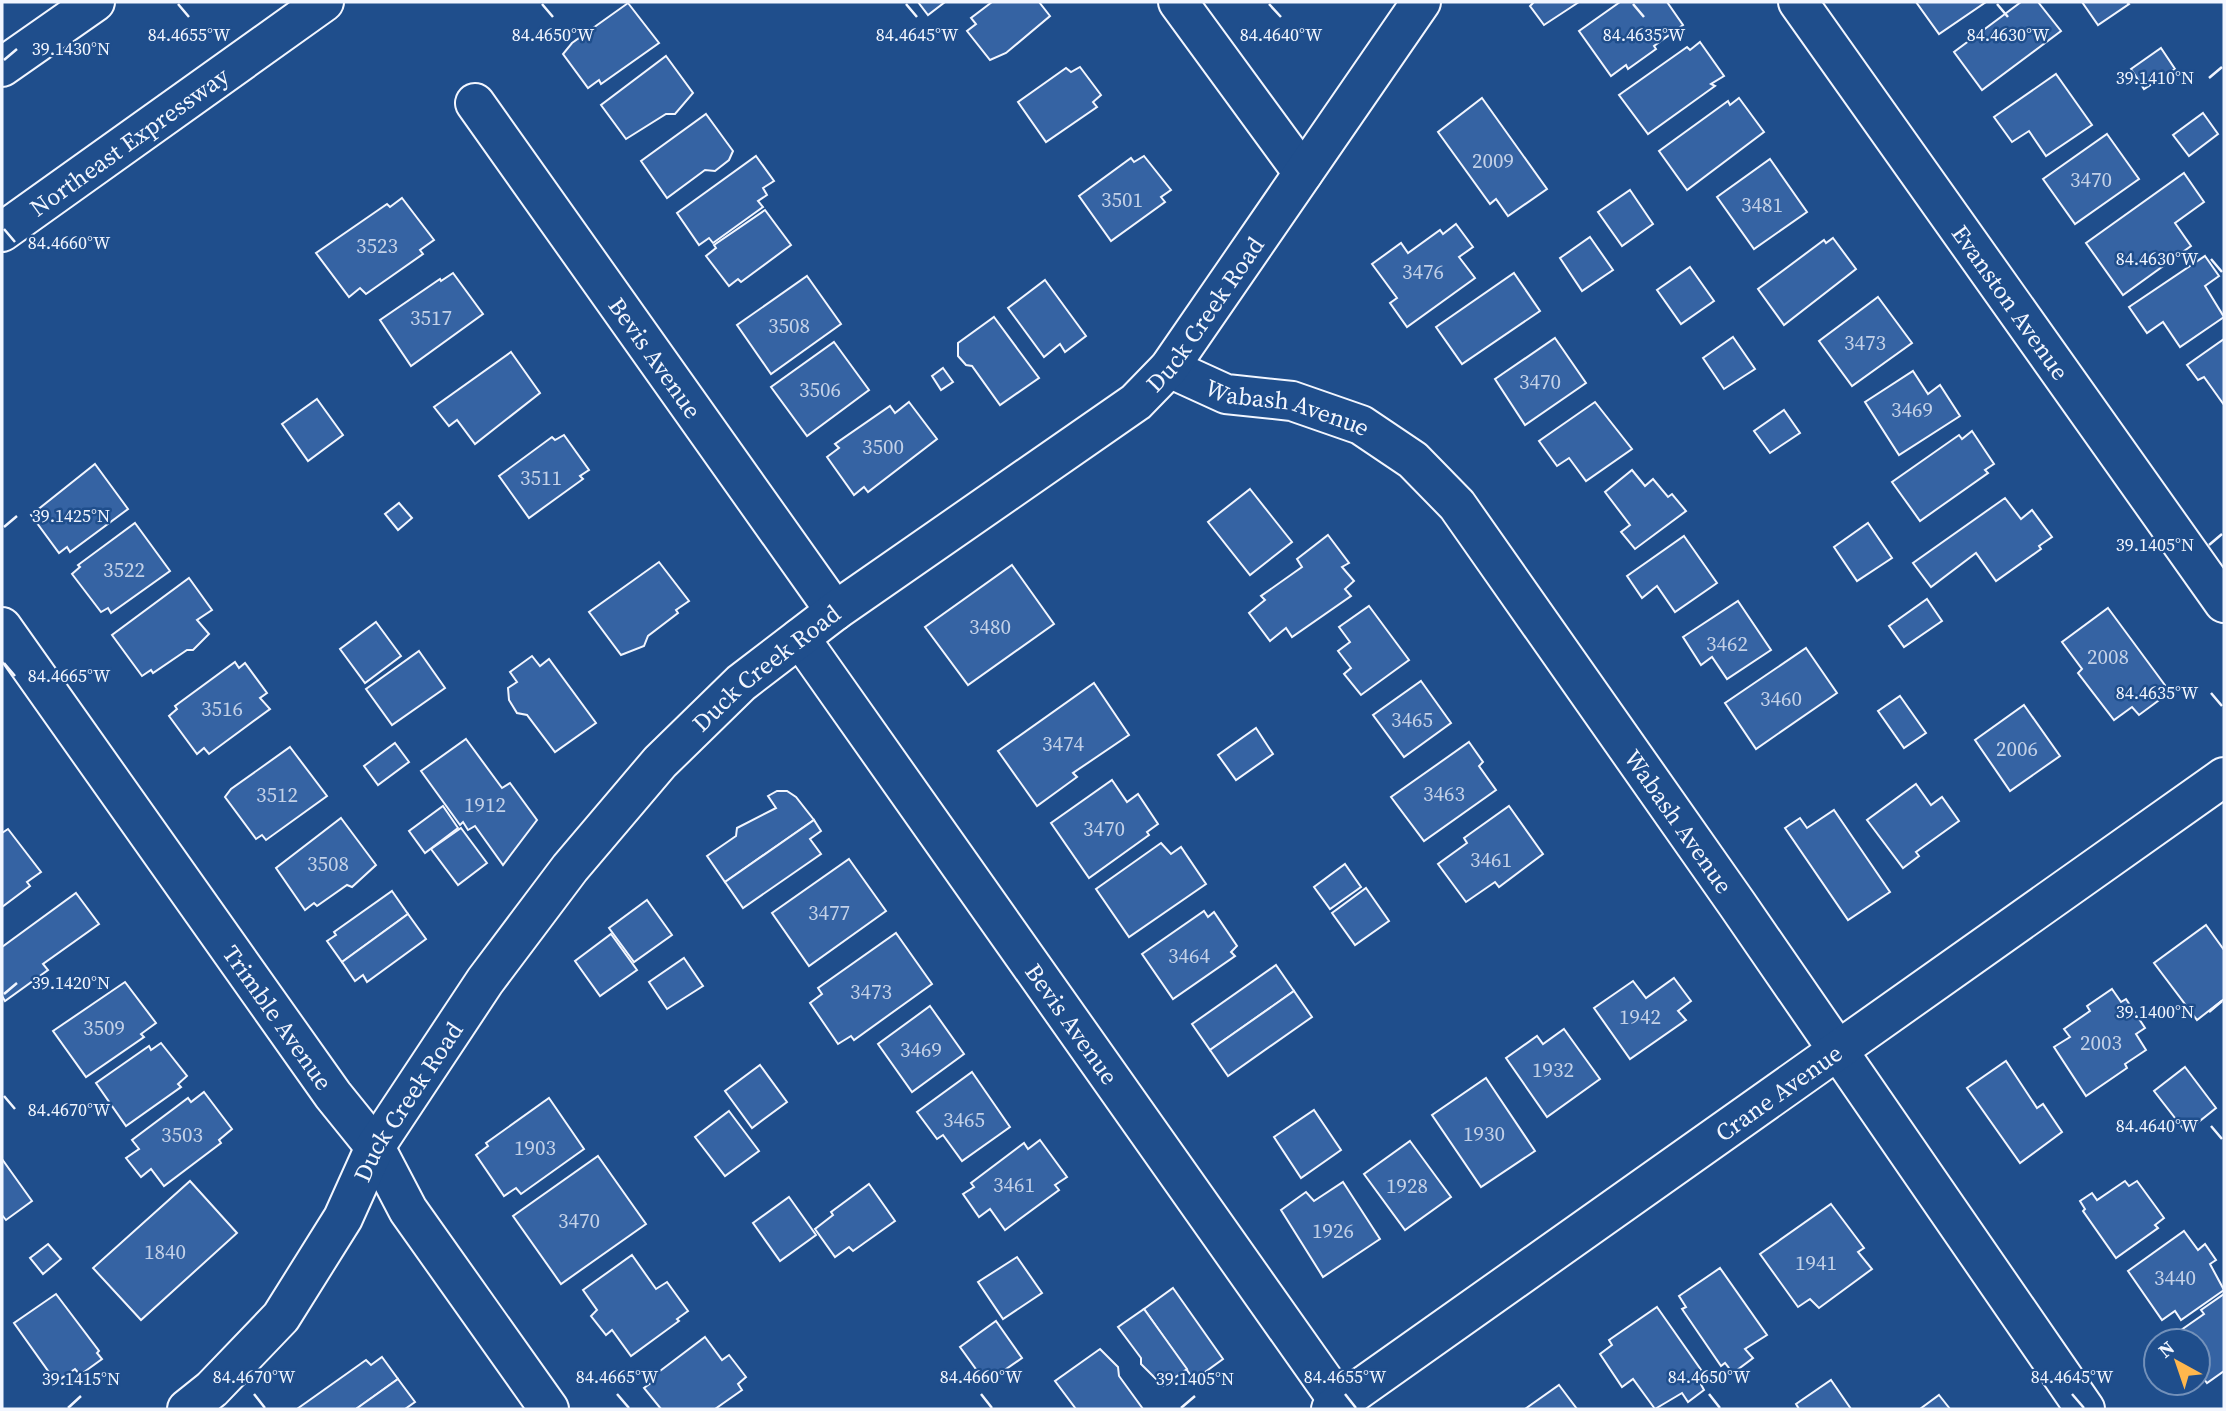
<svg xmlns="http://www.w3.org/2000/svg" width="2226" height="1411" font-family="'Source Serif 4',serif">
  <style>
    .building { fill: #3563a3; stroke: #f2f6ff; stroke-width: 2 }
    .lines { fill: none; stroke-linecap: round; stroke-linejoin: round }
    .minor-casing { stroke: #f2f6ff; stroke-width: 42 }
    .highway-casing { stroke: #f2f6ff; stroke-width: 42 }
    .minor { stroke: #1f4e8c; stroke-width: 38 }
    .highway { stroke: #1f4e8c; stroke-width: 38 }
    .ticks { fill: none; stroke: #f2f6ff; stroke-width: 2.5 }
    .labels { text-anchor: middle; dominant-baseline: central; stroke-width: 5; stroke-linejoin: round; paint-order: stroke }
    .number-label { font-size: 21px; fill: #c3d1e8 }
    .street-label { font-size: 24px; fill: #f2f6ff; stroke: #1f4e8c }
    .ticks-label { font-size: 18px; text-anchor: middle; fill: #f2f6ff; stroke: #1f4e8c; stroke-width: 5; stroke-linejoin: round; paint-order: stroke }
  </style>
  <rect width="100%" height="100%" fill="#1f4e8c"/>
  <g class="building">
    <polygon points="918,2 945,2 928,15"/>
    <polygon points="992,2 1039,2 1050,16 1006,53 990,60 967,31 976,24 971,18"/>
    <polygon points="1579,2 1544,25 1530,6 1534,2"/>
    <polygon points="1620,2 1667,2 1683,25 1654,46 1656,49 1628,69 1626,65 1611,76 1579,31"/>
    <polygon points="1916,2 1986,2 1939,34"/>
    <polygon points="2021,2 2038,2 2061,31 1982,90 1954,52"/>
    <polygon points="2082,2 2127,2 2129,4 2098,25"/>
    <polygon points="628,3 659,43 601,84 599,80 588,88 563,54 572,43"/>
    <polygon points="1700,42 1724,76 1711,84 1715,86 1648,134 1619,95 1687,47 1690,50"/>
    <polygon points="2161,48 2175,69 2144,89 2131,69"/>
    <polygon points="666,56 693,93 675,114 666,114 626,139 601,105"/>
    <polygon points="1080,67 1101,95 1093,102 1097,107 1046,142 1018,102 1066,68 1071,72"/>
    <polygon points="2056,74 2092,125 2046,156 2029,131 2012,142 1994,117"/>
    <polygon points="1482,98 1547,189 1508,216 1496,199 1490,204 1438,132"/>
    <polygon points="1739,98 1764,132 1687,190 1659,151 1728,101 1730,105"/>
    <polygon points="2203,113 2218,134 2189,156 2173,135"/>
    <polygon points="706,114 733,151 729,160 715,171 705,170 667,198 641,161"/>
    <polygon points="2107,134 2139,179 2075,224 2043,179"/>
    <polygon points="756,156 774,181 763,188 767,195 758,201 763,207 713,243 709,238 699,245 677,213"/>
    <polygon points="1144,156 1171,190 1161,197 1165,202 1111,241 1079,196 1131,158 1134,162"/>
    <polygon points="1770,159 1807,212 1754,249 1717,197"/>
    <polygon points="2184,173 2204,202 2175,223 2191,246 2123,295 2086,243"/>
    <polygon points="1630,190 1653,224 1622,246 1598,212"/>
    <polygon points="402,198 434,240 420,250 423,254 366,294 360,288 349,297 316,253 387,204 390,207"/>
    <polygon points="765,210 791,245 741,282 738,279 729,286 706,256 716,248 714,245"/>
    <polygon points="1456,224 1473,247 1459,257 1475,278 1407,327 1390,303 1397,298 1372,264 1401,243 1408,253 1440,230 1443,234"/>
    <polygon points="1590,237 1613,270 1582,291 1560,258"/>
    <polygon points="1833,238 1856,269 1784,325 1758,289 1824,240 1826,243"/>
    <polygon points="2205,256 2219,276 2205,286 2224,317 2180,347 2163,322 2147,333 2129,307"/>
    <polygon points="1690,267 1714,301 1681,324 1657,290"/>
    <polygon points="453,273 483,314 411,366 380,320 440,279 441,281"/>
    <polygon points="1514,273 1540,311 1462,364 1436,327"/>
    <polygon points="807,276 841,324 771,374 737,325"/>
    <polygon points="1045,280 1086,336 1065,352 1060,344 1044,357 1008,308"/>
    <polygon points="1878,297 1912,343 1852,386 1819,341"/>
    <polygon points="994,317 1039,378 1000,405 972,366 966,365 958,356 958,343"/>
    <polygon points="1733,337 1755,369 1724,389 1703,358"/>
    <polygon points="1555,338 1586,383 1525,425 1495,379"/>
    <polygon points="2224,339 2224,405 2204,377 2198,380 2187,365"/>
    <polygon points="834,342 869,390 807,436 771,387"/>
    <polygon points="511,352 540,393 475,444 457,420 449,426 434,407"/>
    <polygon points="943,368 953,382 941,390 932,376"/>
    <polygon points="1913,371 1928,394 1940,385 1960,416 1899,455 1865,402"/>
    <polygon points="317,399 343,435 308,461 282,424"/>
    <polygon points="909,402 937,439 868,492 864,487 854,495 827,457 839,448 835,444 890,406 895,413"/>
    <polygon points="1595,402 1632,449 1586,481 1569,458 1557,466 1539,441"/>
    <polygon points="1784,410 1800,433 1770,453 1754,431"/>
    <polygon points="1972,431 1994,464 1985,470 1988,473 1920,521 1892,482 1959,435 1962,439"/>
    <polygon points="564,435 589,470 580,476 583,479 529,518 499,476 552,437 555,440"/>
    <polygon points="95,464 128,509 70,552 67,547 59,553 31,515"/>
    <polygon points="1632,470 1645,486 1653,479 1668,497 1672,494 1686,511 1635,549 1621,532 1630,525 1605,492"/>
    <polygon points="1250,489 1292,542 1250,575 1208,522"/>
    <polygon points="2005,498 2021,519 2032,510 2052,537 2039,546 2041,549 1996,581 1976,553 1931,587 1913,563"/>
    <polygon points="399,503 412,518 398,530 385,514"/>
    <polygon points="135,523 170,571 111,613 108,608 101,612 72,574 80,567 78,565"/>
    <polygon points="1868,523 1892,558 1857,581 1834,547"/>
    <polygon points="1328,535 1349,563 1342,567 1354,581 1345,589 1351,596 1292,637 1286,628 1270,641 1249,613 1265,600 1261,596 1302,567 1297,559"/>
    <polygon points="1684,536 1717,583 1675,612 1657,586 1642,598 1627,576"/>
    <polygon points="659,562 689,601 676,610 678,613 648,636 644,646 621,655 589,612"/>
    <polygon points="1012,565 1054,624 968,685 925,627"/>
    <polygon points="189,578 212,610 197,620 209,634 193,650 187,650 153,673 151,670 142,676 112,635"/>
    <polygon points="1927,599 1942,621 1904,647 1889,626"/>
    <polygon points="1738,601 1771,650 1727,679 1712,657 1701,665 1683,637"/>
    <polygon points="1369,606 1409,660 1361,695 1344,674 1351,668 1338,651 1350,642 1339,627"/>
    <polygon points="2108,608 2170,692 2139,715 2132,707 2114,720 2078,673 2082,669 2062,642"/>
    <polygon points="376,622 401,656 365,683 340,649"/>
    <polygon points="1806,648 1837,693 1756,749 1725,703"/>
    <polygon points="419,651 445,688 392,725 366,689"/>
    <polygon points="532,656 540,666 549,659 596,723 555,752 527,715 517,713 509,700 508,688 517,682 510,672"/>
    <polygon points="235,662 239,668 245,663 267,693 260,698 270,709 209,754 204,748 197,754 169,716 177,709 175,706"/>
    <polygon points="1421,681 1451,723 1404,757 1373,715"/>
    <polygon points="1094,683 1129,735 1073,773 1077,777 1037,806 998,751"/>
    <polygon points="1900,696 1926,733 1904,748 1878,711"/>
    <polygon points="2024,705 2060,756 2010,791 1975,740"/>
    <polygon points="1256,728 1273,754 1236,780 1218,755"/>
    <polygon points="466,739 502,788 510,783 537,820 503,865 475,826 468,830 463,822 460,825 421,771"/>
    <polygon points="1469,742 1483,762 1479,766 1496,790 1424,841 1391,797"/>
    <polygon points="395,743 409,762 378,785 364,766"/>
    <polygon points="290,747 327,796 266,840 262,835 256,839 225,797 231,789"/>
    <polygon points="1112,780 1127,802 1138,794 1158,824 1147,832 1149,835 1089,878 1051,823"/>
    <polygon points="1916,784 1931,805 1942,797 1959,821 1916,852 1919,856 1903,868 1867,820"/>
    <polygon points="777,791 787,791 796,797 814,820 725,882 707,856 736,836 737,828 776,808 768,796"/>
    <polygon points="443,806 458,828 425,853 409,831"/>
    <polygon points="1509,806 1543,854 1499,887 1495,882 1466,902 1438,864 1467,843 1464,838"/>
    <polygon points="1834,810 1890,892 1848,920 1785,828 1800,818 1807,828"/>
    <polygon points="341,818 376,865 352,887 347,885 317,906 314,903 305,910 276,868"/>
    <polygon points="814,820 821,831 810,839 821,854 743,908 725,882"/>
    <polygon points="461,828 487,863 458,885 431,849"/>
    <polygon points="8,829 41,872 27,882 30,886 2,907 2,833"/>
    <polygon points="1161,843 1171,854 1181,847 1206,884 1129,937 1096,889"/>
    <polygon points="849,859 886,911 809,966 772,913"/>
    <polygon points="1345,864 1361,887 1330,909 1314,887"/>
    <polygon points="1366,888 1389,921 1355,945 1332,913"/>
    <polygon points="392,891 408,914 342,962 327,941 336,935 334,932"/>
    <polygon points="76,893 99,924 43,964 48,970 5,1001 2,996 2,947"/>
    <polygon points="647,900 672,935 634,962 609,928"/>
    <polygon points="1204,911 1208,917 1214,912 1237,946 1231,952 1235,956 1173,999 1142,954"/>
    <polygon points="408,914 426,939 367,982 363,975 355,981 342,962"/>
    <polygon points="2206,925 2224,950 2224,999 2197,1020 2154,963"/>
    <polygon points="896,933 932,984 854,1040 851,1036 838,1044 810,1003 822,994 818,988"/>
    <polygon points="611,934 637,970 600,996 575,961"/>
    <polygon points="684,958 703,986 667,1009 649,982"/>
    <polygon points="1276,965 1294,991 1210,1050 1192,1024"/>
    <polygon points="1674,978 1691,1001 1678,1011 1686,1020 1630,1059 1594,1008 1633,981 1646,998"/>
    <polygon points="125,982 156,1023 141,1034 144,1037 86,1077 53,1031"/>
    <polygon points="2112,989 2121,1002 2126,999 2145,1028 2136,1034 2146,1050 2125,1064 2127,1068 2086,1096 2054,1047 2070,1037 2064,1029 2090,1011 2087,1006"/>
    <polygon points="1294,991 1312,1017 1228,1076 1210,1050"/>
    <polygon points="930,1006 964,1054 912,1092 878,1044"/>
    <polygon points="1564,1029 1600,1079 1547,1117 1506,1058 1537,1036 1543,1044"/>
    <polygon points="161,1043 187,1076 178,1084 181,1087 126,1126 96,1083 149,1046 151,1050"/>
    <polygon points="2006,1061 2037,1108 2043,1104 2062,1132 2020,1163 1967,1088"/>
    <polygon points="760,1065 787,1102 752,1128 725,1091"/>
    <polygon points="2185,1067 2216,1108 2186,1132 2154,1091"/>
    <polygon points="972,1072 1010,1127 962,1161 943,1135 937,1139 917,1112"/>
    <polygon points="1486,1078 1535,1151 1481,1187 1432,1115"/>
    <polygon points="204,1092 232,1129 219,1140 221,1143 164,1186 151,1169 141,1177 126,1158 139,1149 132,1140 188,1098 191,1102"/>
    <polygon points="549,1098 584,1149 521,1194 516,1188 504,1196 476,1155 488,1146 486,1143"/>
    <polygon points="1314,1110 1341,1150 1301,1178 1274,1137"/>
    <polygon points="729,1111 759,1151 725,1176 695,1137"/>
    <polygon points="1040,1140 1067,1177 1055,1185 1059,1190 1005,1230 990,1209 979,1217 963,1194 974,1187 971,1183 1024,1143 1028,1149"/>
    <polygon points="1410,1141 1451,1197 1405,1230 1364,1174"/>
    <polygon points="598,1156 646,1224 561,1284 513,1216"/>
    <polygon points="2,1159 32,1201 6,1220 2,1215"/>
    <polygon points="190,1181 237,1233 141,1320 93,1268"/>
    <polygon points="2125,1181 2129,1186 2137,1181 2164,1218 2155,1225 2158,1228 2116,1258 2083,1211 2085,1209 2080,1201 2092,1193 2097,1200"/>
    <polygon points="1343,1182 1380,1239 1323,1277 1281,1210 1306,1192 1314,1201"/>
    <polygon points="869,1184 895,1221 853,1251 849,1247 835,1257 815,1229 833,1215 831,1212"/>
    <polygon points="789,1197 816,1235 780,1261 753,1223"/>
    <polygon points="1831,1204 1864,1248 1858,1252 1872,1269 1819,1308 1810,1299 1798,1307 1760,1254"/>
    <polygon points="2184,1231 2198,1250 2205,1244 2216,1260 2210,1264 2224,1290 2181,1320 2175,1311 2162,1320 2128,1271"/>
    <polygon points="48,1244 61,1259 43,1274 30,1258"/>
    <polygon points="632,1255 656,1289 667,1282 688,1311 677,1319 679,1321 631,1356 612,1330 606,1335 591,1316 597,1310 583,1290"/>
    <polygon points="1017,1257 1042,1293 1003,1319 978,1282"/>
    <polygon points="1720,1268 1767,1335 1745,1349 1753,1358 1733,1373 1725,1363 1721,1366 1682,1309 1686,1307 1679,1296"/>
    <polygon points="1173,1288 1223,1359 1194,1380 1144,1309"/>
    <polygon points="56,1294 99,1351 97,1353 102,1359 80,1375 75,1369 56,1382 14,1323"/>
    <polygon points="2224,1294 2224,1371 2207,1383 2198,1371 2198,1341 2173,1341 2171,1337 2204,1314 2201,1310"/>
    <polygon points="1657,1307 1706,1377 1699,1381 1704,1390 1688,1402 1682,1393 1655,1409 1633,1379 1622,1387 1600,1354 1612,1345 1609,1340"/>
    <polygon points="1144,1309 1187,1369 1163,1386 1141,1364 1141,1358 1118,1327"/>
    <polygon points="996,1321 1022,1358 986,1383 960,1347"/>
    <polygon points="705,1337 722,1360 729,1355 746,1377 738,1384 742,1390 715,1409 661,1409 644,1388 655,1380 652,1377"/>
    <polygon points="1100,1349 1118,1367 1119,1376 1143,1409 1076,1409 1055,1381"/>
    <polygon points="382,1357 398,1379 356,1409 297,1409 366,1360 371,1365"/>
    <polygon points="398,1379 415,1402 405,1409 356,1409"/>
    <polygon points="1831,1380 1851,1409 1799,1409 1796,1404"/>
    <polygon points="1559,1385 1577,1409 1525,1409"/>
    <polygon points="1939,1395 1950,1409 1920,1409"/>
  </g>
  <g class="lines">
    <defs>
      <g id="minor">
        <polyline points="1178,2 1303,173"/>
        <path id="s1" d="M1798,2L2224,603"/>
        <path id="s2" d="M475,103L835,611"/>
        <path id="s3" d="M1169,368L1226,394L1292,401L1361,425L1413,460L1457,505L1737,904L2085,1409"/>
        <path id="s4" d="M2,627L333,1095L375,1147L408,1210L549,1409"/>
        <path id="s5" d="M800,638L1344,1409"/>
        <path id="s6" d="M187,1409L212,1389L281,1317L343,1218L375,1147L485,981L570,868L660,762L741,683L835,611L1136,402L1169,368L1421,2"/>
        <path id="s7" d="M1331,1409L2224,777"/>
      </g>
      <g id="highway">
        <polyline points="2,67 95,2"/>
        <path id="s8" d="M2,232L324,2"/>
      </g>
    </defs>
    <use href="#minor" class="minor-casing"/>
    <use href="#highway" class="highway-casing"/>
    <use href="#minor" class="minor"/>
    <use href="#highway" class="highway"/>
  </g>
  <path class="ticks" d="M178,4L189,17M542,4L553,17M906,4L917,17M1269,4L1281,17M1633,4L1644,17M1997,4L2008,17M4,60L17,49M2209,78L2222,67M4,229L15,242M2211,259L2222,272M4,527L17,516M2209,545L2222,534M4,663L15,676M2211,693L2222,706M4,994L17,983M2209,1012L2222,1001M4,1096L15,1109M2211,1126L2222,1139M254,1394L265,1408M617,1394L629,1408M981,1394L992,1408M1345,1394L1356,1408M1709,1394L1720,1408M2072,1394L2084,1408M68,1408L81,1396M1181,1408L1195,1396"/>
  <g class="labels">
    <g class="number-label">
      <text x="1493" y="160">2009</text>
      <text x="2091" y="179">3470</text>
      <text x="1122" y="199">3501</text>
      <text x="1762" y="204">3481</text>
      <text x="377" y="245">3523</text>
      <text x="1423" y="271">3476</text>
      <text x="431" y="317">3517</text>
      <text x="789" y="325">3508</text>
      <text x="1865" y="342">3473</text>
      <text x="1540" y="381">3470</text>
      <text x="820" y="389">3506</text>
      <text x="1912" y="409">3469</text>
      <text x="883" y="446">3500</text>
      <text x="541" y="477">3511</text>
      <text x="124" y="569">3522</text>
      <text x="990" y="626">3480</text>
      <text x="1727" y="643">3462</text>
      <text x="2108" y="656">2008</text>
      <text x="1781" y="698">3460</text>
      <text x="222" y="708">3516</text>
      <text x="1412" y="719">3465</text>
      <text x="1063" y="743">3474</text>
      <text x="2017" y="748">2006</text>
      <text x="1444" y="793">3463</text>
      <text x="277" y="794">3512</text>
      <text x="485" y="804">1912</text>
      <text x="1104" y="828">3470</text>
      <text x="1491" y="859">3461</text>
      <text x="328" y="863">3508</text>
      <text x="829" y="912">3477</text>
      <text x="1189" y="955">3464</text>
      <text x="871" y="991">3473</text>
      <text x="1640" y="1016">1942</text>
      <text x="104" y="1027">3509</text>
      <text x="2101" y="1042">2003</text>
      <text x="921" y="1049">3469</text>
      <text x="1553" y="1069">1932</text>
      <text x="964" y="1119">3465</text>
      <text x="1484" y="1133">1930</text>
      <text x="182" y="1134">3503</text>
      <text x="535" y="1147">1903</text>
      <text x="1014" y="1184">3461</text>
      <text x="1407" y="1185">1928</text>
      <text x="579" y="1220">3470</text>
      <text x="1333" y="1230">1926</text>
      <text x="165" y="1251">1840</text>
      <text x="1816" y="1262">1941</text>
      <text x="2175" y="1277">3440</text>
    </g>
    <g class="street-label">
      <text stroke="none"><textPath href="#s8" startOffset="156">Northeast Expressway</textPath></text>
      <text stroke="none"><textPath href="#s1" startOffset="368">Evanston Avenue</textPath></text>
      <text stroke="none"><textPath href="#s6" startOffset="1516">Duck Creek Road</textPath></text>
      <text stroke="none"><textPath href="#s2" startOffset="312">Bevis Avenue</textPath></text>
      <text stroke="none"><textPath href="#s3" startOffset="126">Wabash Avenue</textPath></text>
      <text stroke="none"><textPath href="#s6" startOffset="948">Duck Creek Road</textPath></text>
      <text stroke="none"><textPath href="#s3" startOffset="714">Wabash Avenue</textPath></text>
      <text stroke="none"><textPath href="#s4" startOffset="478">Trimble Avenue</textPath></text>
      <text stroke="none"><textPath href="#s5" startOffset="472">Bevis Avenue</textPath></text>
      <text stroke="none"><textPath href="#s7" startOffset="548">Crane Avenue</textPath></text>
      <text stroke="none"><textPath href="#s6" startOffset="382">Duck Creek Road</textPath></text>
    </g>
  </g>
  <g class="ticks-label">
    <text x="1281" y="41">84.4640°W</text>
    <text x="1644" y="41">84.4635°W</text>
    <text x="189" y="41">84.4655°W</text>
    <text x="553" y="41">84.4650°W</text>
    <text x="917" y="41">84.4645°W</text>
    <text x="2008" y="41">84.4630°W</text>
    <text x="71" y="55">39.1430°N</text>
    <text x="2155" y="84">39.1410°N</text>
    <text x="69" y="249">84.4660°W</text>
    <text x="2157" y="265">84.4630°W</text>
    <text x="71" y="522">39.1425°N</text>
    <text x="2155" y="551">39.1405°N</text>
    <text x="69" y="682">84.4665°W</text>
    <text x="2157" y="699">84.4635°W</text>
    <text x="71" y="989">39.1420°N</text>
    <text x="2155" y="1018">39.1400°N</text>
    <text x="69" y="1116">84.4670°W</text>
    <text x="2157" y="1132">84.4640°W</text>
    <text x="254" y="1383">84.4670°W</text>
    <text x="617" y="1383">84.4665°W</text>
    <text x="981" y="1383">84.4660°W</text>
    <text x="1345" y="1383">84.4655°W</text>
    <text x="1709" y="1383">84.4650°W</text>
    <text x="2072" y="1383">84.4645°W</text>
    <text x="81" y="1385">39.1415°N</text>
    <text x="1195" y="1385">39.1405°N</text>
  </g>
  <rect width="2226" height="1411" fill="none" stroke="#f2f6ff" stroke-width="7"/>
  <g transform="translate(2177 1362) rotate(320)"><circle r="33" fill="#1f4e8c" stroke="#7391ba" stroke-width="2"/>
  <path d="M0-5L12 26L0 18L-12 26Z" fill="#ffb74d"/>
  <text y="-10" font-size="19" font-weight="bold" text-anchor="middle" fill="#f2f6ff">N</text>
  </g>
</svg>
